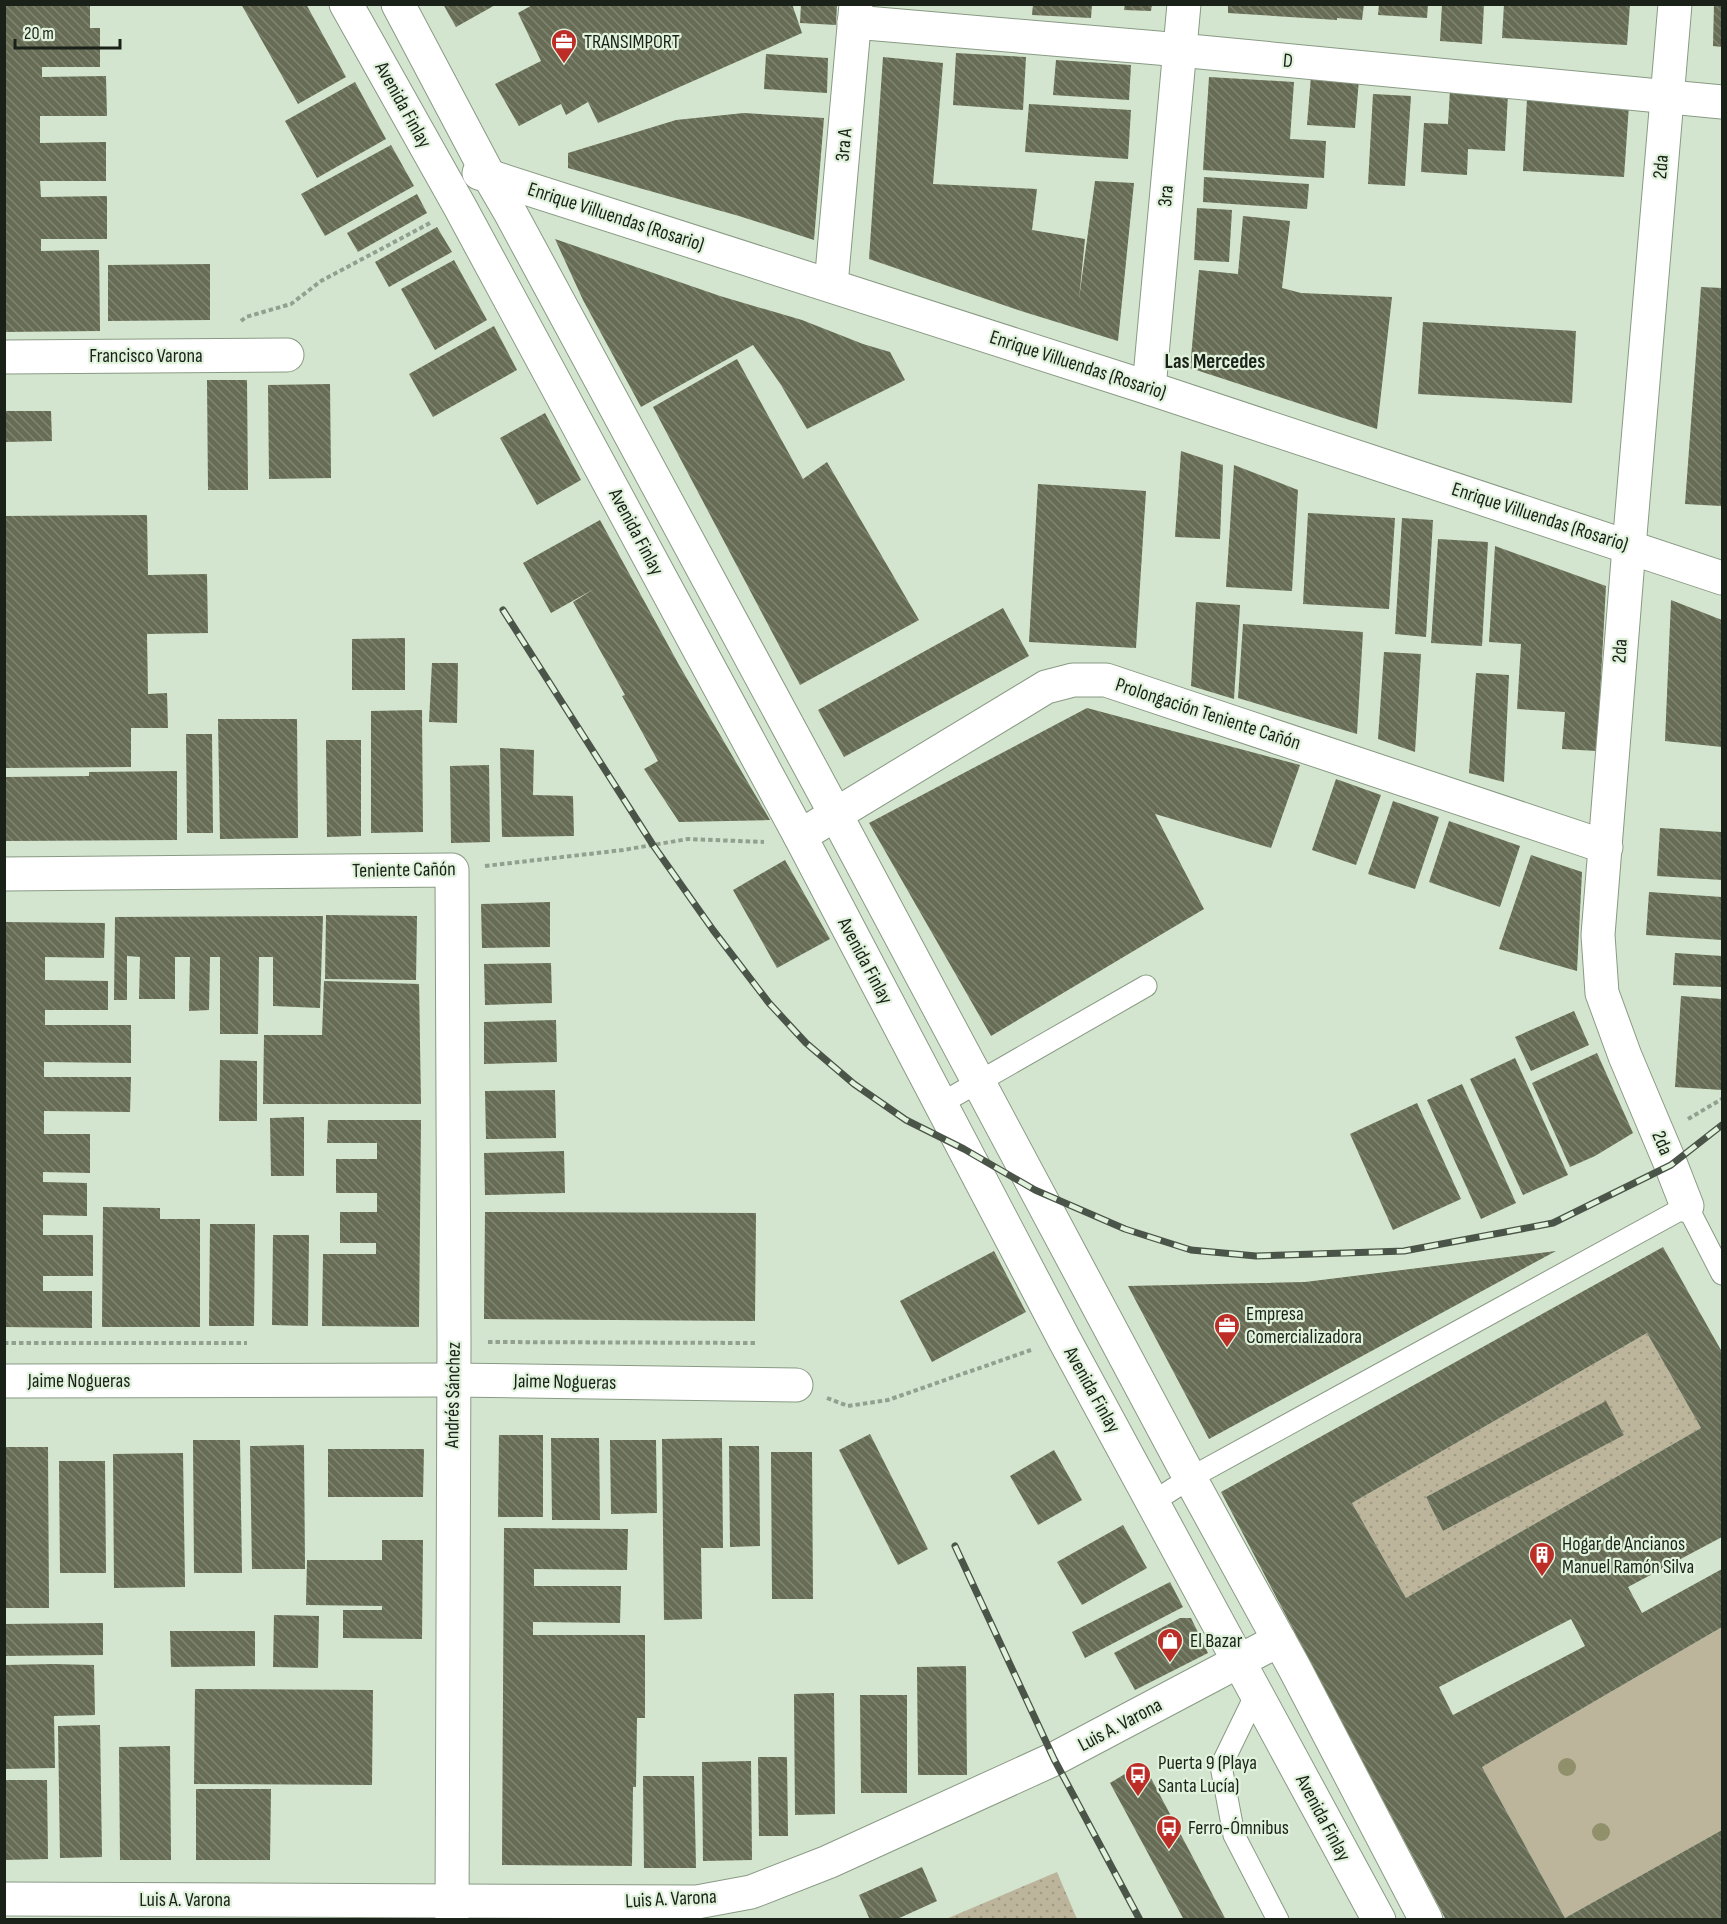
<svg xmlns="http://www.w3.org/2000/svg" width="1727" height="1924" font-family="'Sofia Sans Condensed',sans-serif">
  <style>
    .grass { fill: url(#grass-dots); fill-rule: evenodd }
    .garden { fill: #bcb59c }
    .building { fill: url(#building-back-hatch); fill-rule: evenodd }
    .lines { fill: none; stroke-linecap: round; stroke-linejoin: round }
    .service-casing { stroke: #899a84; stroke-width: 23 }
    .minor-casing { stroke: #899a84; stroke-width: 35 }
    .tertiary-casing { stroke: #899a84; stroke-width: 35 }
    .primary-casing { stroke: #899a84; stroke-width: 35 }
    .path { stroke: #92a18f; stroke-width: 4; stroke-dasharray: 4.5 3; stroke-linecap: butt }
    .service { stroke: #fff; stroke-width: 21 }
    .minor { stroke: #fff; stroke-width: 33 }
    .tertiary { stroke: #fff; stroke-width: 33 }
    .primary { stroke: #fff; stroke-width: 33 }
    .rail-casing { stroke: #4a5448; stroke-width: 7 }
    .rail { stroke: #e0f2db; stroke-width: 4.5; stroke-dasharray: 14; stroke-linecap: butt }
    .tree { fill: #90916a }
    .labels { text-anchor: middle; dominant-baseline: central; stroke-width: 4.5; stroke-linejoin: round; paint-order: stroke }
    .poi-label { font-size: 20px; fill: #1a2119; stroke: #e0f2db; text-anchor: start }
    .street-label { font-size: 20px; fill: #1a2119; stroke: #e0f2db }
    .neighbourhood-label { font-size: 21px; font-weight: bold; fill: #1a2119; stroke: #e0f2db }
  </style>
  <defs>
    <pattern id="grass-dots" width="8" height="8" patternUnits="userSpaceOnUse" patternTransform="scale(1.5)"><rect width="8" height="8" fill="#bcb59c"/><path d="M2 2h.1M6 6h.1" fill="none" stroke="#a19b86" stroke-width="1.8" stroke-linecap="round"/></pattern>
    <pattern id="building-back-hatch" width="6" height="6" patternUnits="userSpaceOnUse" patternTransform="scale(1.5)"><rect width="6" height="6" fill="#676c54"/><path d="M-1 5l2 2M0 0l6 6M5-1l2 2" fill="none" stroke="#808473"/></pattern>
  </defs>
  <rect width="100%" height="100%" fill="#d3e5ce"/>
  <g class="grass">
    <path d="M1647,1333L1701,1428L1406,1598L1352,1503ZM1606,1402L1623,1435L1443,1531L1426,1497Z"/>
    <polygon points="1057,1872 1077,1919 945,1919 946,1919"/>
  </g>
  <polygon class="garden" points="1722,1627 1722,1830 1565,1918 1482,1767"/>
  <g class="building">
    <polygon points="4,4 90,4 90,28 100,28 100,67 42,67 42,77 106,76 107,116 40,116 40,143 106,142 106,181 40,181 41,197 107,196 107,239 41,239 41,251 99,250 100,331 4,332"/>
    <polygon points="241,4 306,4 346,77 298,104"/>
    <polygon points="443,4 497,4 456,27"/>
    <polygon points="534,4 792,4 802,33 598,123 588,102 566,115 561,104 519,126 495,84 541,61 518,13"/>
    <polygon points="801,4 837,4 836,25 800,23"/>
    <polygon points="1033,4 1092,4 1091,18 1032,15"/>
    <polygon points="1125,4 1152,4 1151,11 1124,10"/>
    <polygon points="1228,4 1364,4 1362,20 1337,18 1337,20 1228,13"/>
    <polygon points="1379,4 1428,4 1427,18 1378,15"/>
    <polygon points="1442,4 1484,4 1482,44 1440,41"/>
    <polygon points="1504,4 1630,4 1627,45 1502,38"/>
    <polygon points="1714,4 1722,4 1722,47 1713,46"/>
    <polygon points="956,53 1026,57 1023,110 953,105"/>
    <polygon points="766,54 828,58 827,93 764,89"/>
    <polygon points="883,57 943,63 933,184 1037,189 1032,230 1085,239 1079,299 1095,181 1134,183 1118,341 1021,311 869,259"/>
    <polygon points="1056,60 1131,65 1129,100 1053,95"/>
    <polygon points="1311,76 1359,79 1355,128 1307,125"/>
    <polygon points="1209,77 1294,82 1290,139 1326,141 1324,178 1203,170"/>
    <polygon points="355,82 386,139 317,178 285,121"/>
    <polygon points="1450,90 1508,94 1505,151 1468,149 1467,175 1421,172 1424,123 1448,124"/>
    <polygon points="1373,94 1411,96 1405,186 1368,184"/>
    <polygon points="1527,99 1629,105 1624,177 1523,171"/>
    <polygon points="1029,104 1131,110 1128,159 1025,152"/>
    <polygon points="744,113 824,118 814,240 739,216 568,168 568,153 676,120"/>
    <polygon points="391,145 414,186 325,236 301,194"/>
    <polygon points="1204,177 1309,184 1307,209 1203,202"/>
    <polygon points="417,194 427,213 358,252 347,233"/>
    <polygon points="1197,208 1232,210 1229,262 1194,260"/>
    <polygon points="1243,216 1290,221 1282,288 1301,293 1392,297 1377,429 1190,368 1199,270 1238,274"/>
    <polygon points="437,227 452,252 389,287 375,262"/>
    <polygon points="555,239 720,296 802,320 863,344 890,352 905,380 807,429 781,385 753,345 641,407 583,300"/>
    <polygon points="454,260 487,320 435,350 401,289"/>
    <polygon points="210,264 210,320 108,321 108,265"/>
    <polygon points="1701,287 1722,288 1722,506 1685,504"/>
    <polygon points="1423,322 1576,331 1572,403 1418,394"/>
    <polygon points="494,326 517,370 433,417 409,374"/>
    <polygon points="737,359 803,479 827,462 919,620 800,685 653,407"/>
    <polygon points="207,380 247,380 248,490 208,490"/>
    <polygon points="330,384 331,478 269,479 268,385"/>
    <polygon points="4,411 51,411 52,441 4,442"/>
    <polygon points="545,413 581,480 537,505 500,438"/>
    <polygon points="1181,451 1223,465 1220,539 1175,537"/>
    <polygon points="1234,465 1298,490 1292,591 1226,587"/>
    <polygon points="1038,484 1146,491 1136,648 1029,642"/>
    <polygon points="1308,513 1395,518 1389,609 1303,604"/>
    <polygon points="147,515 148,575 207,574 208,633 147,634 148,694 167,693 168,728 131,728 131,767 6,768 4,516"/>
    <polygon points="1402,518 1433,520 1426,637 1395,634"/>
    <polygon points="600,520 679,665 770,820 679,822 644,769 658,761 622,696 625,695 573,602 594,589 551,613 523,563"/>
    <polygon points="1438,539 1488,542 1482,646 1431,643"/>
    <polygon points="1495,546 1606,586 1597,751 1562,749 1565,712 1517,709 1521,644 1489,642"/>
    <polygon points="1671,600 1722,620 1722,747 1665,741"/>
    <polygon points="1196,602 1240,605 1234,699 1191,686"/>
    <polygon points="1003,608 1029,656 844,757 818,710"/>
    <polygon points="1243,624 1363,632 1357,734 1238,698"/>
    <polygon points="405,638 405,690 352,690 352,639"/>
    <polygon points="1384,652 1421,654 1415,752 1378,739"/>
    <polygon points="432,663 458,663 457,723 429,722"/>
    <polygon points="1476,673 1509,675 1504,782 1469,773"/>
    <polygon points="1087,708 1300,765 1271,848 1155,814 1204,909 991,1036 869,823"/>
    <polygon points="422,710 423,832 371,833 371,711"/>
    <polygon points="218,719 297,719 298,838 220,839"/>
    <polygon points="186,734 212,734 213,833 187,833"/>
    <polygon points="326,740 361,740 361,836 327,837"/>
    <polygon points="500,748 534,750 533,795 573,796 574,836 502,837"/>
    <polygon points="489,765 490,842 451,843 450,766"/>
    <polygon points="177,771 177,840 6,841 5,777 89,776 89,772"/>
    <polygon points="1336,779 1381,795 1356,865 1312,850"/>
    <polygon points="1393,801 1439,817 1415,889 1368,874"/>
    <polygon points="1449,821 1520,846 1500,907 1429,882"/>
    <polygon points="1660,828 1722,832 1722,880 1657,876"/>
    <polygon points="1531,855 1582,872 1577,971 1499,949"/>
    <polygon points="785,860 830,939 777,968 733,890"/>
    <polygon points="1649,892 1722,897 1722,940 1646,935"/>
    <polygon points="550,902 550,947 482,948 481,904"/>
    <polygon points="326,915 417,916 416,980 325,979"/>
    <polygon points="323,916 320,1008 273,1006 273,957 259,957 258,1034 220,1034 220,957 210,957 209,1010 189,1011 190,957 175,957 175,999 139,999 140,957 127,956 127,1000 114,1000 115,917"/>
    <polygon points="4,922 105,923 104,958 45,957 45,980 108,981 108,1010 45,1010 45,1025 131,1025 131,1063 44,1062 44,1077 131,1077 130,1112 44,1111 44,1134 90,1134 90,1173 43,1172 43,1182 87,1183 87,1216 43,1215 43,1235 93,1235 93,1276 43,1276 43,1291 92,1291 92,1328 4,1327"/>
    <polygon points="1675,953 1722,956 1722,987 1673,985"/>
    <polygon points="551,963 552,1003 485,1005 484,964"/>
    <polygon points="324,981 419,984 421,1104 263,1104 264,1035 322,1035"/>
    <polygon points="1681,996 1722,999 1722,1090 1675,1087"/>
    <polygon points="1574,1011 1589,1045 1531,1071 1515,1037"/>
    <polygon points="556,1020 557,1062 484,1064 484,1022"/>
    <polygon points="1597,1053 1633,1133 1595,1156 1570,1167 1532,1083"/>
    <polygon points="1515,1058 1568,1175 1523,1195 1470,1079"/>
    <polygon points="220,1060 257,1061 257,1121 219,1121"/>
    <polygon points="1462,1084 1516,1203 1481,1219 1427,1100"/>
    <polygon points="555,1090 556,1138 486,1139 485,1091"/>
    <polygon points="1417,1103 1461,1199 1393,1230 1350,1134"/>
    <polygon points="304,1117 304,1176 271,1176 270,1118"/>
    <polygon points="328,1120 421,1120 419,1327 322,1326 323,1254 376,1254 376,1243 340,1243 340,1212 377,1212 377,1193 336,1193 336,1159 377,1159 377,1143 327,1143"/>
    <polygon points="564,1151 565,1193 485,1195 484,1153"/>
    <polygon points="103,1207 160,1208 160,1219 200,1219 200,1327 102,1327"/>
    <polygon points="485,1212 756,1213 755,1321 484,1319"/>
    <polygon points="210,1224 255,1224 254,1326 209,1326"/>
    <polygon points="273,1235 309,1235 308,1326 272,1325"/>
    <path d="M1663,1247L1722,1352V1537L1628,1587L1642,1613L1722,1569V1627L1482,1767L1565,1918L1722,1830V1920H1446L1221,1492ZM1647,1333L1701,1428L1406,1598L1352,1503ZM1571,1619L1585,1646L1453,1715L1439,1687Z"/>
    <polygon points="994,1251 1026,1312 932,1362 900,1301"/>
    <polygon points="1556,1251 1209,1439 1128,1286 1305,1282"/>
    <polygon points="1606,1401 1624,1435 1443,1531 1426,1497"/>
    <polygon points="870,1434 928,1549 898,1565 839,1450"/>
    <polygon points="499,1435 543,1435 543,1517 498,1517"/>
    <polygon points="551,1438 599,1438 600,1520 552,1520"/>
    <polygon points="722,1438 723,1548 701,1548 702,1619 664,1620 662,1439"/>
    <polygon points="193,1440 240,1440 242,1573 194,1573"/>
    <polygon points="610,1440 656,1440 657,1513 611,1514"/>
    <polygon points="304,1445 305,1569 252,1569 250,1446"/>
    <polygon points="729,1446 759,1446 760,1546 730,1547"/>
    <polygon points="5,1447 48,1447 49,1608 5,1608"/>
    <polygon points="328,1449 424,1449 423,1497 328,1497"/>
    <polygon points="1054,1450 1082,1500 1038,1525 1010,1476"/>
    <polygon points="771,1452 812,1452 813,1599 772,1599"/>
    <polygon points="183,1453 185,1587 114,1588 113,1454"/>
    <polygon points="59,1461 105,1461 106,1573 60,1573"/>
    <polygon points="1123,1525 1147,1568 1082,1605 1057,1562"/>
    <polygon points="504,1528 628,1529 627,1570 534,1569 534,1586 621,1586 620,1623 533,1622 533,1635 645,1635 645,1718 637,1718 636,1787 633,1787 632,1866 502,1865"/>
    <polygon points="382,1540 423,1540 422,1639 343,1638 343,1610 382,1610 382,1606 306,1605 307,1560 382,1560"/>
    <polygon points="1170,1582 1183,1607 1085,1658 1072,1632"/>
    <polygon points="274,1615 319,1616 318,1668 273,1667"/>
    <polygon points="1180,1618 1191,1618 1208,1653 1135,1690 1114,1653"/>
    <polygon points="103,1623 103,1655 4,1656 4,1624"/>
    <polygon points="170,1631 255,1631 255,1666 171,1667"/>
    <polygon points="54,1664 94,1665 95,1715 54,1716 55,1768 4,1769 4,1665"/>
    <polygon points="966,1666 967,1775 918,1775 917,1667"/>
    <polygon points="195,1689 373,1690 372,1785 194,1784"/>
    <polygon points="834,1693 835,1814 795,1815 794,1694"/>
    <polygon points="860,1695 907,1695 907,1793 861,1793"/>
    <polygon points="100,1725 102,1857 60,1858 58,1726"/>
    <polygon points="170,1746 171,1860 120,1860 119,1747"/>
    <polygon points="758,1757 787,1757 788,1836 759,1836"/>
    <polygon points="751,1761 752,1860 703,1861 702,1762"/>
    <polygon points="1143,1763 1226,1920 1184,1920 1110,1783"/>
    <polygon points="643,1776 694,1776 696,1868 644,1868"/>
    <polygon points="4,1780 47,1780 48,1859 4,1860"/>
    <polygon points="196,1789 271,1789 270,1860 196,1860"/>
    <polygon points="922,1867 937,1901 895,1920 870,1920 859,1895"/>
  </g>
  <g class="lines">
    <defs>
      <g id="service">
        <polyline points="940,1104 1146,986"/>
        <polyline points="1153,1502 1190,1478 1687,1206 1722,1274"/>
        <polyline points="1256,1694 1221,1766 1234,1835 1278,1920"/>
      </g>
      <g id="minor">
        <polyline points="854,22 1158,48 1722,102"/>
        <polyline points="831,285 856,4"/>
        <polyline points="4,357 287,355"/>
        <polyline points="1149,388 1184,4"/>
        <polyline points="1629,547 1598,935 1602,993 1625,1056 1671,1165 1687,1206"/>
        <polyline points="800,836 1046,687 1073,680 1106,680 1606,847"/>
        <polyline points="4,874 452,870 454,1343 452,1920"/>
        <polyline points="4,1381 453,1380 796,1385"/>
        <polyline points="4,1899 697,1902 751,1892 828,1862 1054,1759 1279,1640"/>
      </g>
      <polyline id="tertiary" points="1629,547 1675,4"/>
      <g id="primary">
        <polyline points="346,4 460,207 800,836 1064,1339 1379,1920"/>
        <polyline points="398,4 489,176 510,212 836,815 1190,1478 1295,1669 1426,1920"/>
        <polyline points="479,173 1149,388 1722,578"/>
      </g>
    </defs>
    <use href="#service" class="service-casing"/>
    <use href="#minor" class="minor-casing"/>
    <use href="#tertiary" class="tertiary-casing"/>
    <use href="#primary" class="primary-casing"/>
    <g class="path">
      <polyline points="241,321 246,317 291,304 321,281 430,223"/>
      <polyline points="485,866 623,850 688,839 764,842"/>
      <polyline points="1688,1119 1722,1099"/>
      <polyline points="488,1342 757,1343"/>
      <polyline points="4,1343 247,1343"/>
      <polyline points="827,1398 848,1406 888,1400 1031,1350"/>
    </g>
    <use href="#service" class="service"/>
    <use href="#minor" class="minor"/>
    <use href="#tertiary" class="tertiary"/>
    <use href="#primary" class="primary"/>
    <defs>
      <g id="rail">
        <polyline points="503,610 653,845 713,930 769,1003 806,1043 854,1084 906,1120 964,1149 1035,1190 1125,1229 1191,1250 1256,1256 1404,1251 1553,1223 1671,1165 1722,1125"/>
        <polyline points="955,1546 1054,1759 1140,1920"/>
      </g>
    </defs>
    <use href="#rail" class="rail-casing"/>
    <use href="#rail" class="rail"/>
  </g>
  <g class="tree">
    <circle cx="1567" cy="1767" r="9"/>
    <circle cx="1601" cy="1832" r="9"/>
  </g>
  <defs>
    <symbol id="office-pin" viewBox="-11 -11 22 30"><path d="M0 17L-7.5 6A9.5 9.5 0 1 1 7.5 6Z" fill="#bc2d27" stroke="#e0f2db"/><path d="M-6-3h4V-5.5h4V-3h4V5H-6ZM-1-4.5V-3h2v-1.5ZM-6 0V1H6V0Z" fill="#fff"/></symbol>
    <symbol id="building-pin" viewBox="-11 -11 22 30"><path d="M0 17L-7.5 6A9.5 9.5 0 1 1 7.5 6Z" fill="#bc2d27" stroke="#e0f2db"/><path d="M-4-6H4V6H1V3H-1V6H-4ZM-2.5-4.3h1.7v1.8h-1.7ZM.8-4.3h1.7v1.8H.8ZM-2.5-1h1.7V.8h-1.7ZM.8-1h1.7V.8H.8Z" fill="#fff"/></symbol>
    <symbol id="shop-pin" viewBox="-11 -11 22 30"><path d="M0 17L-7.5 6A9.5 9.5 0 1 1 7.5 6Z" fill="#bc2d27" stroke="#e0f2db"/><path d="M-5-2.5h2.3a2.7 3.5 0 0 1 5.4 0H5L5.5 6h-11ZM-1.5-2.5h3a1.5 2.3 0 0 0-3 0Z" fill="#fff"/></symbol>
    <symbol id="bus-pin" viewBox="-11 -11 22 30"><path d="M0 17L-7.5 6A9.5 9.5 0 1 1 7.5 6Z" fill="#bc2d27" stroke="#e0f2db"/><path d="M-5-6H5V4H4V6H2V4H-2V6H-4V4H-5ZM-3.5-4V0h7V-4ZM-3.5 1.2v1.5H-2V1.2ZM2 1.2v1.5H3.5V1.2Z" fill="#fff"/></symbol>
  </defs>
  <g fill-rule="evenodd">
    <use href="#office-pin" x="549" y="27" width="30" height="40"/>
    <use href="#office-pin" x="1212" y="1311" width="30" height="40"/>
    <use href="#building-pin" x="1527" y="1540" width="30" height="40"/>
    <use href="#shop-pin" x="1155" y="1626" width="30" height="40"/>
    <use href="#bus-pin" x="1123" y="1760" width="30" height="40"/>
    <use href="#bus-pin" x="1154" y="1813" width="30" height="40"/>
  </g>
  <g class="labels">
    <g class="poi-label">
      <text x="584" y="42">TRANSIMPORT</text>
      <text x="1246" y="1314">Empresa<tspan x="1246" dy="23">Comercializadora</tspan></text>
      <text x="1562" y="1544">Hogar de Ancianos<tspan x="1562" dy="23">Manuel Ramón Silva</tspan></text>
      <text x="1190" y="1641">El Bazar</text>
      <text x="1158" y="1763">Puerta 9 (Playa<tspan x="1158" dy="23">Santa Lucía)</tspan></text>
      <text x="1188" y="1828">Ferro-Ómnibus</text>
    </g>
    <g class="street-label">
      <text transform="translate(1288 61) rotate(5)">D</text>
      <text transform="translate(403 105) rotate(61)">Avenida Finlay</text>
      <text transform="translate(844 145) rotate(-85)">3ra A</text>
      <text transform="translate(1661 167) rotate(-85)">2da</text>
      <text transform="translate(1166 196) rotate(-85)">3ra</text>
      <text transform="translate(616 217) rotate(18)">Enrique Villuendas (Rosario)</text>
      <text x="146" y="356">Francisco Varona</text>
      <text transform="translate(1078 365) rotate(18)">Enrique Villuendas (Rosario)</text>
      <text transform="translate(1540 517) rotate(18)">Enrique Villuendas (Rosario)</text>
      <text transform="translate(636 532) rotate(62)">Avenida Finlay</text>
      <text transform="translate(1620 651) rotate(-86)">2da</text>
      <text transform="translate(1208 714) rotate(18)">Prolongación Teniente Cañón</text>
      <text transform="translate(404 870) rotate(-1)">Teniente Cañón</text>
      <text transform="translate(865 961) rotate(62)">Avenida Finlay</text>
      <text transform="translate(1662 1143) rotate(67)">2da</text>
      <text x="79" y="1381">Jaime Nogueras</text>
      <text transform="translate(565 1382) rotate(1)">Jaime Nogueras</text>
      <text transform="translate(1092 1390) rotate(61)">Avenida Finlay</text>
      <text transform="translate(453 1395) rotate(-89)">Andrés Sánchez</text>
      <text transform="translate(1120 1725) rotate(-28)">Luis A. Varona</text>
      <text transform="translate(1323 1818) rotate(62)">Avenida Finlay</text>
      <text transform="translate(671 1899) rotate(-3)">Luis A. Varona</text>
      <text x="185" y="1900">Luis A. Varona</text>
    </g>
    <g class="neighbourhood-label">
      <text x="1215" y="361">Las Mercedes</text>
    </g>
  </g>
  <rect width="1727" height="1924" fill="none" stroke="#1a2119" stroke-width="12"/>
  <path d="M15 39v9h105v-9" fill="none" stroke="#1a2119" stroke-width="3"/>
  <text x="24" y="39" font-size="18" fill="#1a2119" stroke="#e0f2db" stroke-width="4.5" paint-order="stroke">20 m</text>
</svg>
